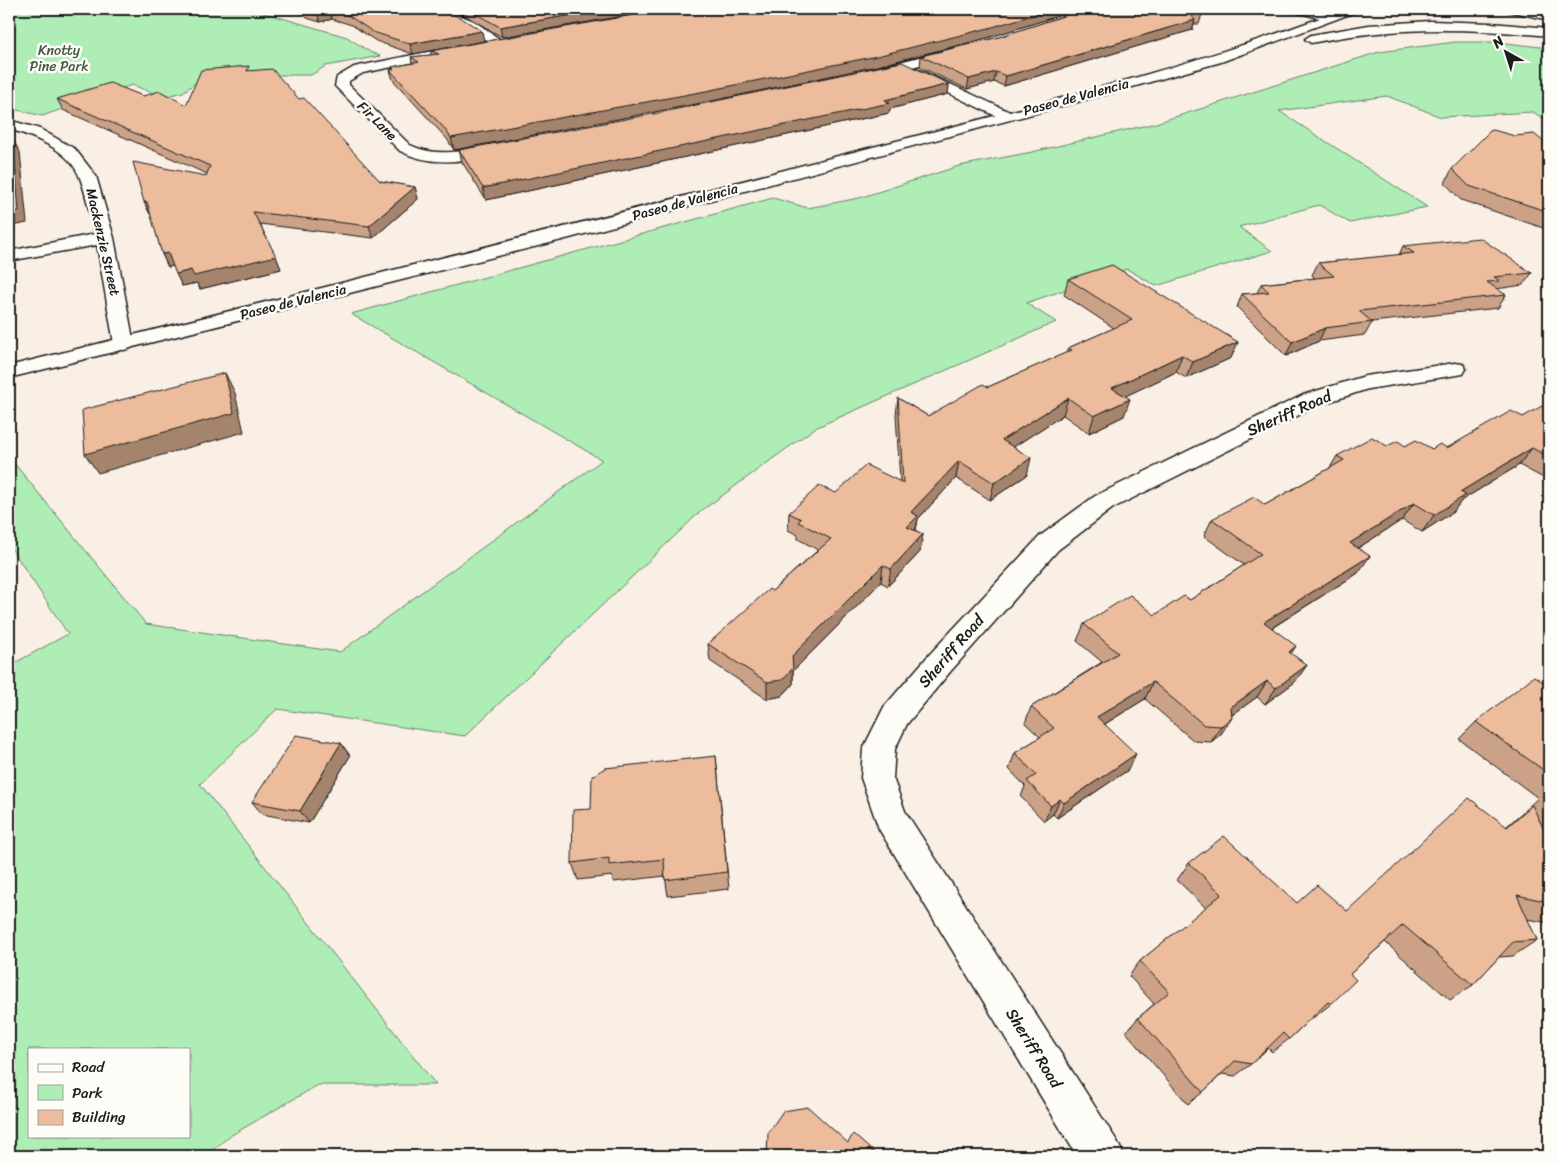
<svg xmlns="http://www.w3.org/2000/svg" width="1558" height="1165" font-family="Sriracha,sans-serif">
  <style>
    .green { fill: #aeedb5; stroke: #658468; fill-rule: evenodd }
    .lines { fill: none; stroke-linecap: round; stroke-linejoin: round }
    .minor-casing { stroke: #1c1c1c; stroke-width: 3 }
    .major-casing { stroke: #1c1c1c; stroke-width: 3 }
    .minor { fill: #fdfcf7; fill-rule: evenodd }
    .major { fill: #fdfcf7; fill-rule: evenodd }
    .wall { fill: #cba287; stroke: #1c1c1c }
    .shaded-wall { fill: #a5846e; stroke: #1c1c1c }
    .building { fill: #ecbc9d; stroke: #1c1c1c }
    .labels { text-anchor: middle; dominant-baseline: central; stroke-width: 5; stroke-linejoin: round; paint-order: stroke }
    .far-park-label { font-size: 14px; fill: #485b4a; stroke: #fdfcf7 }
    .far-street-label { font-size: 14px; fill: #1c1c1c; stroke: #fdfcf7 }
    .street-label { font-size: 16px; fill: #1c1c1c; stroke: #fdfcf7 }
  </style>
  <rect width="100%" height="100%" fill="#faefe5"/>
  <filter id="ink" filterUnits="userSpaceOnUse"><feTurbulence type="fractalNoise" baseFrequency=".02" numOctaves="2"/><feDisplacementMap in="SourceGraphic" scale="10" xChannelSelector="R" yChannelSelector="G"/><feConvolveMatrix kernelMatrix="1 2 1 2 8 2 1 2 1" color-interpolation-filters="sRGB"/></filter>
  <g filter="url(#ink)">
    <g class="green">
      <polygon points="17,9 251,9 347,37 370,52 380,56 326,66 311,75 254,75 200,80 183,92 164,97 132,85 42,116 9,108 9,11"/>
      <path d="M1455,42H1498L1549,48V122L1533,112L1441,117L1387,96L1279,111L1427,207L1350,223L1319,205L1239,227L1272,251L1156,286L1127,269L1026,303L1056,322L815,428L701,511L465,736L277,709L200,784L436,1085H318L230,1136L205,1156H9V666L68,634L9,545V457L146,624L340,652L602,460L351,314L773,198L808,208L859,198L959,166L1032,152L1156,123L1379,52ZM29,1049H189V1136H29Z"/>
    </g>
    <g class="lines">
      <defs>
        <g id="minor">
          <polygon points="428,9 443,9 474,21 505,43 499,47 495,46 466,27"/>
          <polygon points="1290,9 1309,9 1335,16 1337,18 1331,21 1292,11"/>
          <path d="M447,48L453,52L451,55L363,73L349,81V85L410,145C438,158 468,151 497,144L502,146L505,149L502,152C468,161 433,168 400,151L335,86L337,77L354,67Z"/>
          <polygon points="956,48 962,52 960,55 872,77 865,73 867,70"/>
          <polygon points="916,68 1012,113 1014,116 1012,119 1002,119 911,75 909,72 911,69"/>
          <path d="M9,120L40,129L75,149L96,176L114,238L134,344L131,348L124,350L117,348L114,344L97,245L9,261V251L95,234C90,216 87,196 80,178C70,150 35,137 9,129Z"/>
          <polygon points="1455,363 1463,364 1466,369 1463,374 1368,389 1319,405 1113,508 1058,550 950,672 907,724 895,749 893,778 905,811 1117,1141 1124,1156 1077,1156 879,829 861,778 863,749 884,707 928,656 1040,536 1095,496 1303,395 1365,376"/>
        </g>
        <g id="major">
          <path d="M1344,9H1360L1358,11L1221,62L1111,93L562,240L9,378V366C285,297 562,229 838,156C1008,112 1180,72 1344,9Z"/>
          <polygon points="1506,9 1527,9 1549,14 1549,20 1508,11"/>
          <path d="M1430,21L1491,23L1549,28V36C1467,28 1393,26 1311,43L1305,39L1311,35L1369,25Z"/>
        </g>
      </defs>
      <use href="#minor" class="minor-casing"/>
      <use href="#major" class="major-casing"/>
      <use href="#minor" class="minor"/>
      <use href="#major" class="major"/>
    </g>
    <g class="wall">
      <polygon points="297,9 441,9 484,41 413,54 376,41 352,25 332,19 320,22 307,18"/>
      <polygon points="445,9 664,9 502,37 459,12"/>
      <polygon points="667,9 1197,9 1202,14 1199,24 1194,24 1192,30 1004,86 994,82 967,89 920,67 921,56 999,37 1079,11 1077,10 987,38 877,66 707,102 454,150 447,139 393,80 390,70 393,69 392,67 412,63 411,57 431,55 431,51"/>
      <polygon points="251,71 299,99 380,181 415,187 418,199 373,238 260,224 281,269 200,289 197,283 182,286 173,266 168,267 162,254 151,214 150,214 144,202 206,176 207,174 63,110 57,99 143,96 186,105"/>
      <polygon points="949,84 948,94 890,109 889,113 486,200 462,162 459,150"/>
      <polygon points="1549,146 1549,230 1461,200 1445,183 1452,169"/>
      <polygon points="1403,246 1532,273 1523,285 1496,289 1506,295 1498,308 1372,322 1365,335 1319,341 1286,356 1237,307 1242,294 1257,293 1261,284 1315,278 1312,275 1318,263 1399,255"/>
      <polygon points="1068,279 1238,342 1231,358 1186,378 1176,372 1125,396 1124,416 1089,433 1063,415 1013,447 1027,475 990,500 956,478 918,519 916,531 923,534 920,552 888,586 881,582 793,671 793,684 782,696 767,699 710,661 708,644 772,591 818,550 798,539 798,535 788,530 789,513 836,493 900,481 896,415 898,398 928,416 988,387 1066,353 1068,348 1114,328 1064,295"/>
      <polygon points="1549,410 1549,481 1519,465 1462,500 1453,512 1422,532 1402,520 1358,548 1358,573 1272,628 1291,654 1307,665 1295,682 1265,704 1257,697 1232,715 1221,734 1211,742 1194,741 1145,699 1105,724 1128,770 1057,818 1053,814 1044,821 1021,797 1025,786 1009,769 1015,753 1040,737 1025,723 1031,707 1102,662 1077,641 1084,624 1155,615 1190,600 1244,565 1204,536 1212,519 1265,505 1330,468 1337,456 1387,446 1405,446 1432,449 1447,448 1523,417"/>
      <polygon points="1549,686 1549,833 1544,829 1549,840 1549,923 1527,919 1537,940 1513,956 1499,957 1473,985 1450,1000 1385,942 1350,974 1331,1004 1313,1018 1312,1017 1289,1039 1272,1052 1268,1048 1251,1064 1235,1076 1222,1074 1203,1092 1188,1104 1126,1032 1138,1018 1154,1004 1129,976 1140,961 1206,908 1177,880 1189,863 1297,903 1347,911 1507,826 1538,798 1459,739 1476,722"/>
      <polygon points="341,743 350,756 309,823 262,814 252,802"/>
      <polygon points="716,756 729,889 668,896 665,876 614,882 612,876 578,880 572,863 591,809"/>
    </g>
    <g class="shaded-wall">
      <polygon points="329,9 332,19 320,22 317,13"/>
      <polygon points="608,9 664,9 502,37 500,27"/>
      <polygon points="1053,9 1078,9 1077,10 987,38 877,66 707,102 454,150 451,138"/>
      <polygon points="1195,20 1192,30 1004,86 1006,76"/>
      <polygon points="482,31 484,41 413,54 410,44"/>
      <polygon points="996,72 994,82 967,89 969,79"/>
      <polygon points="949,84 948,94 890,109 889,113 486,200 483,188 885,100"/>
      <polygon points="13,140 20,152 27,223 13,226 14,236 9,237 9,213"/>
      <polygon points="415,187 418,199 373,238 369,226"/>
      <polygon points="144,202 147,202 153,214 150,214"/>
      <polygon points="168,253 175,266 168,267 162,254"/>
      <polygon points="276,256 281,269 200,289 197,283 182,286 176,274 191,270"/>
      <polygon points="1325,328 1319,341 1286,356 1292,342"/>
      <polygon points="1238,342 1231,358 1186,378 1193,362"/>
      <polygon points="1182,355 1176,372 1107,405 1112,388"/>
      <polygon points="225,373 235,393 244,432 98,473 85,454"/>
      <polygon points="1068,398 1063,415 998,457 1002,440"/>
      <polygon points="1130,399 1124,416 1089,433 1094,416"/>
      <polygon points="1532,448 1519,465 1462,500 1453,512 1422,532 1434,515 1460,492"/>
      <polygon points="1031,458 1027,475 990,500 994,483"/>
      <polygon points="959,461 956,478 918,519 915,533 907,527 911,512"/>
      <polygon points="1414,503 1402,520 1339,560 1350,543"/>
      <polygon points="923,534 920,552 888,586 891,569"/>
      <polygon points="1370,556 1358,573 1254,639 1264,622"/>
      <polygon points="883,565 881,582 793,671 793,684 782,696 767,699 767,682 792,656"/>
      <polygon points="1296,646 1285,663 1289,652"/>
      <polygon points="1307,665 1295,682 1265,704 1276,688"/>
      <polygon points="1267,681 1257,697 1221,723 1231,707"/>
      <polygon points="1153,682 1145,699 1090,733 1097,717"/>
      <polygon points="1232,718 1221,734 1211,742 1221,726"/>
      <polygon points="341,743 350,756 309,823 300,811"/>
      <polygon points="1136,754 1128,770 1057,818 1064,803"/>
      <polygon points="1060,799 1053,814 1044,821 1051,806"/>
    </g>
    <g class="building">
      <polygon points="305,9 441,9 463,19 482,31 410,44 373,32 349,16 329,9 317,13"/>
      <polygon points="467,9 608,9 500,27"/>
      <polygon points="667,9 1053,9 989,28 877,56 706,91 451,138 444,128 390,70 394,69 392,67 419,62 411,57 439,54 431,51"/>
      <polygon points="1085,9 1197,9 1202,14 1190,14 1195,20 1006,76 996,72 969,79 921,56 999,37"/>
      <polygon points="902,62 949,84 885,100 890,103 483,188 459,150 658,113"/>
      <polygon points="249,66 247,71 272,69 299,99 304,98 380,181 415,187 369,226 253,212 276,256 194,276 191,270 176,274 168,253 162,254 147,202 144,202 133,162 206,176 210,166 57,99 110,83 143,96 160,91 186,105 201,70"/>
      <polygon points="1493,130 1515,136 1534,134 1549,146 1549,212 1469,186 1452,169 1490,131"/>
      <polygon points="9,140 13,140 19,211 9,213"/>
      <polygon points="1480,238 1532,273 1494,277 1500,281 1487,282 1506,295 1359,311 1372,322 1325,328 1292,342 1242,294 1269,292 1261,284 1334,276 1318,263 1414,253 1403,246"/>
      <polygon points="1112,265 1238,342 1193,362 1182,355 1112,388 1130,399 1094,416 1068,398 1002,440 1031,458 994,483 959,461 911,512 918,516 907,527 923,534 891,569 883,565 792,656 793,668 782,680 767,682 708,644 769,589 772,591 831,539 798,522 801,519 789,513 819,486 836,493 866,465 903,483 898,398 928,416 983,384 988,387 1072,350 1068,348 1132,320 1068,279"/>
      <polygon points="225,373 234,413 85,454 82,410"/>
      <polygon points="1542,406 1549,410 1549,457 1532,448 1460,492 1466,495 1434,515 1414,503 1350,543 1370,556 1264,622 1296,646 1289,652 1307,665 1276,688 1267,681 1231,707 1232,718 1221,726 1204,725 1153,682 1097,717 1136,754 1064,803 1060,799 1051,806 1027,781 1036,775 1015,753 1054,728 1031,707 1118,653 1084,624 1130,595 1155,615 1184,596 1190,600 1261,554 1212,519 1254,497 1265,505 1344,460 1337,456 1372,437 1387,446 1398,441 1405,446 1416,440 1432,449 1440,444 1447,448 1511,411 1523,417"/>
      <polygon points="1534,676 1549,686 1549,774 1476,722"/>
      <polygon points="296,735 341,743 300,811 252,802"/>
      <polygon points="716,756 727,872 665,880 664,859 609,865 609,858 572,863 573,810 591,809 592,776 605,768"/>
      <polygon points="1549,789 1549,801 1542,796"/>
      <polygon points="1469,798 1507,827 1532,805 1549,840 1549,902 1517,895 1537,940 1513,942 1473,985 1403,925 1350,974 1356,980 1331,1004 1328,1002 1289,1039 1283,1033 1251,1064 1235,1061 1203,1092 1138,1018 1169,992 1140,961 1222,894 1189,863 1224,836 1297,903 1317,885 1347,911"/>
      <polygon points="808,1107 848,1143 853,1134 878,1156 767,1156 768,1133 783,1111"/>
    </g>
  </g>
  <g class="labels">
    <g class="far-park-label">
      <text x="59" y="50">Knotty<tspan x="59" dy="16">Pine Park</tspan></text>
    </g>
    <g class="far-street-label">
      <text transform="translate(1076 97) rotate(-15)">Paseo de Valencia</text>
      <text transform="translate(377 121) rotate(45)">Fir Lane</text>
      <text transform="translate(685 202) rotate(-15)">Paseo de Valencia</text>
      <text transform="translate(103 242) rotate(77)">Mackenzie Street</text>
      <text transform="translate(293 302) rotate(-14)">Paseo de Valencia</text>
    </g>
    <g class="street-label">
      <text transform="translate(1289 413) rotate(-24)">Sheriff Road</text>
      <text transform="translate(951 651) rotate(-49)">Sheriff Road</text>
      <text transform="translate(1034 1048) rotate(58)">Sheriff Road</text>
    </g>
  </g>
  <rect width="1558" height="1165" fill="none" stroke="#fdfcf7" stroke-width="30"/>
  <rect x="15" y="15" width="1528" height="1135" fill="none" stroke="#1c1c1c" stroke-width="2" filter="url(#ink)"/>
  <rect x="28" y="1048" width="162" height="90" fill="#fdfcf7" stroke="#a3a29f"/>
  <rect x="38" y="1064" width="25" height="8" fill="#fdfcf7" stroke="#a3a29f"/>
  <text x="72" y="1072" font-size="15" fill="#1c1c1c">Road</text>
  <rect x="38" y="1085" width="25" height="15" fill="#aeedb5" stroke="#a3a29f"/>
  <text x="72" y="1098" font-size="15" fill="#1c1c1c">Park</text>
  <rect x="38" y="1110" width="25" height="15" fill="#ecbc9d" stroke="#a3a29f"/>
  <text x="72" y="1122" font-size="15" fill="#1c1c1c">Building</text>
  <g transform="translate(1506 52) rotate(321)" stroke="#fdfcf7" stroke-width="4" paint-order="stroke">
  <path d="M0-4L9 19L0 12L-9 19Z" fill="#1c1c1c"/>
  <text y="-8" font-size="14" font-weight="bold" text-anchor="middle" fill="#1c1c1c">N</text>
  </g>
</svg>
